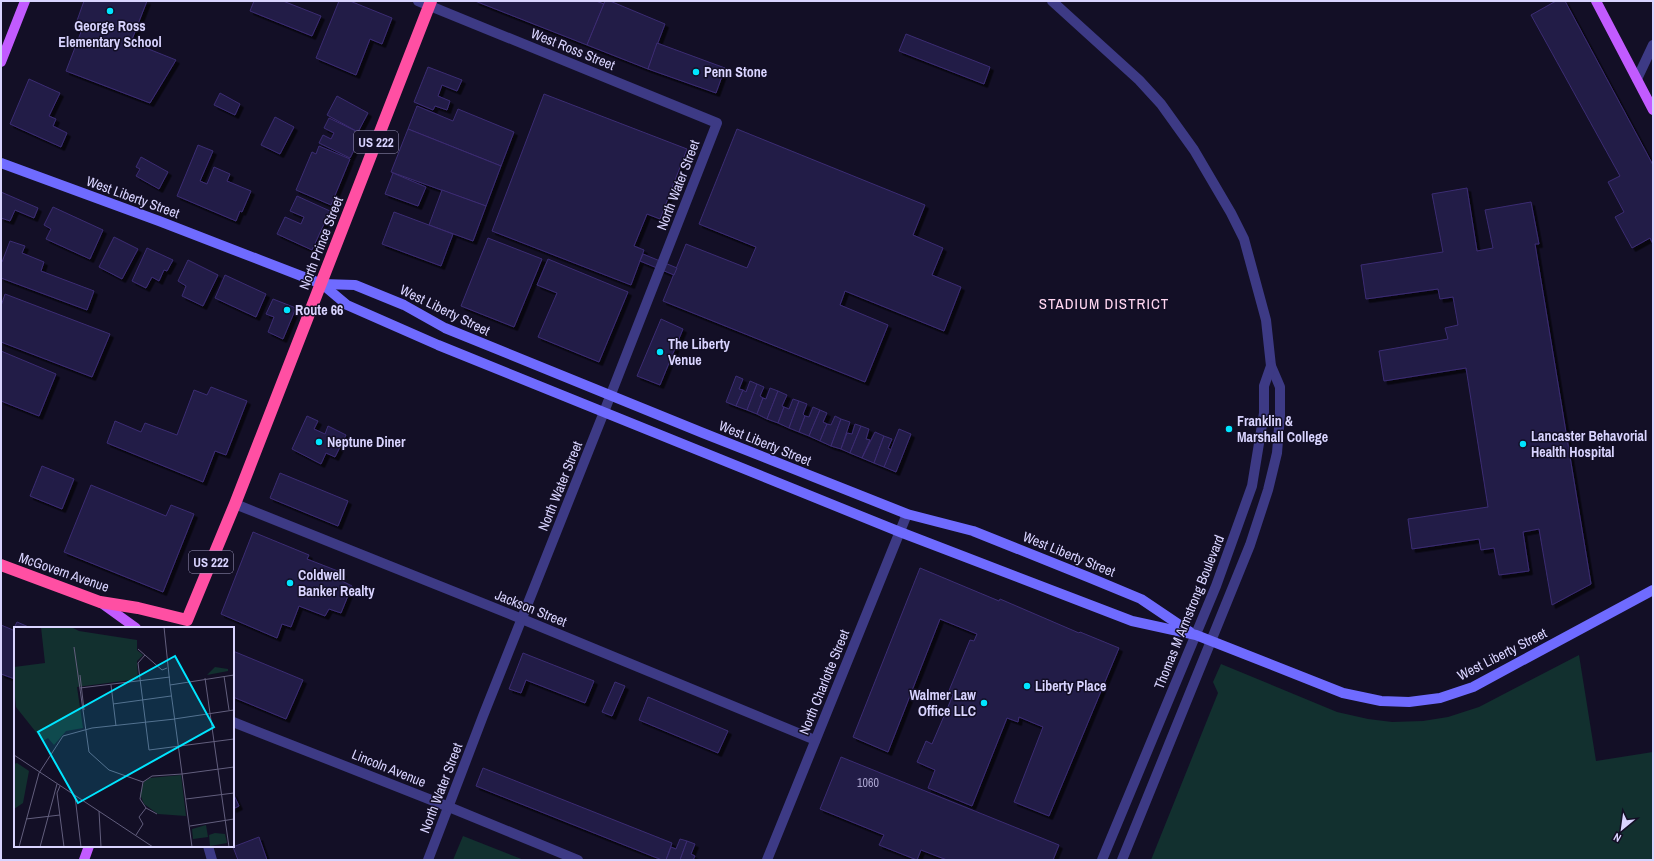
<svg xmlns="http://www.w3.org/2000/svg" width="1654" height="861" font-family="'Archivo Narrow',sans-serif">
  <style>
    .green { fill: #12302f }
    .building { fill: #241b47; stroke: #3b2d73; filter: url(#shadow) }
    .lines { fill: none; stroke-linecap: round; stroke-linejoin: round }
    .street { stroke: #3d3a85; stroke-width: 10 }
    .secondary { stroke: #6f6bff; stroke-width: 10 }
    .primary { stroke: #c25bff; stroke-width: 10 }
    .highway { stroke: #ff4fa3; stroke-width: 12 }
    .poi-dot { fill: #00e5ff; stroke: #130f26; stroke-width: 1.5 }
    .labels { text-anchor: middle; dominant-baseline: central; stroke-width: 3; stroke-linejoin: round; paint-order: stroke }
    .number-label { font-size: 12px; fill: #aca6d1 }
    .shield { fill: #130f26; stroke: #9e99be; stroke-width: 1 }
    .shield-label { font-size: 13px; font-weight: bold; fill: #d9d4ff }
    .poi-label { font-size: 14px; font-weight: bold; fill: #d9d4ff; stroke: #130f26; text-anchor: start }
    .street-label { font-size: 14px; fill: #d9d4ff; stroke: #130f26 }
    .neighbourhood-label { font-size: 15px; letter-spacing: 1px; fill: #ffd6f0; stroke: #130f26 }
    .inset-road { fill: none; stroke: #625e7d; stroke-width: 1 }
    .view { fill: #00e5ff; fill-opacity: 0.15; stroke: #00e5ff; stroke-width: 2 }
    .inset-edge { fill: none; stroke: #d9d4ff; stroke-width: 2 }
  </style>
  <defs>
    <filter id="shadow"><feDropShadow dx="3.5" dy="3.5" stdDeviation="0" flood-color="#0009"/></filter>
  </defs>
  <rect width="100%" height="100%" fill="#130f26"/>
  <g class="green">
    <polygon points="1579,655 1596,761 1653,752 1653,860 1151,860 1218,693 1213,682 1221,664 1337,712 1368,719 1392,722 1423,721 1448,717 1479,707"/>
    <polygon points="463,836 524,860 453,860"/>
  </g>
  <g class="building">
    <polygon points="84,1 147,1 131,42 176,60 150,103 66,71 81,32 74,29"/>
    <polygon points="254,1 283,1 321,16 312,36 250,11"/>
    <polygon points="339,1 350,1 392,18 382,44 370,39 356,75 316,58"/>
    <polygon points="475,1 596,1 604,4 587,45"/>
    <polygon points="605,1 610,1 665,24 648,69 587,45"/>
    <polygon points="1556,1 1565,1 1653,165 1653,244 1650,238 1632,248 1615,217 1624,212 1608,182 1620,176 1531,15"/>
    <polygon points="906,34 990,67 984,84 899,51"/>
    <polygon points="657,43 725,68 716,93 648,69"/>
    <polygon points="428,67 462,80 457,91 442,85 438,96 450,101 447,110 435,106 433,110 414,102"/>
    <polygon points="29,79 60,93 49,116 56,119 53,126 67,133 61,147 10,124"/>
    <polygon points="220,93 240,104 235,115 214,105"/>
    <polygon points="544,94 687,149 660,219 647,214 634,246 644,250 631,285 492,231"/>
    <polygon points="337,96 368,113 358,132 327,115"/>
    <polygon points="417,106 453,121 458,109 514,132 501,166 408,129"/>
    <polygon points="275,117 294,127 280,154 261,145"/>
    <polygon points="329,118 362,134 350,158 319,143 323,135 331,139 334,133 324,128"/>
    <polygon points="408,129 501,166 486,206 391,172"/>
    <polygon points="737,129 925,205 913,235 943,248 932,275 961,287 944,331 845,291 840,305 888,325 865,382 663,301 686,244 747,268 756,247 699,224"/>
    <polygon points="198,145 213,151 200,181 207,184 214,167 230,174 227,181 251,191 242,212 240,211 236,221 177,196"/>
    <polygon points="319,146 350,159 331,205 296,190 312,152 316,154"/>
    <polygon points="141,157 168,172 159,189 136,176 140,169 136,167"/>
    <polygon points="393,173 426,187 418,206 385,194"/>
    <polygon points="1467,188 1477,251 1493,248 1485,210 1531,202 1539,244 1535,244 1591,584 1552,605 1539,529 1523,532 1529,571 1499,575 1494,548 1481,550 1479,539 1412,549 1408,519 1488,507 1466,368 1384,381 1379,351 1448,339 1445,328 1458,325 1453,297 1440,299 1438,289 1366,299 1361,265 1443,252 1432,194"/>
    <polygon points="442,190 486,206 473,241 429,225"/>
    <polygon points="1,192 38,208 34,218 15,210 10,221 1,218"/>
    <polygon points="297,196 330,211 312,250 277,234 285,217 301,224 304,217 290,211"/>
    <polygon points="53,207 103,230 90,259 46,239 51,229 44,225"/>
    <polygon points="394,212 453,234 441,266 382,244"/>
    <polygon points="114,237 138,249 122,279 99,267"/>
    <polygon points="488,238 542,259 514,327 461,306"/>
    <polygon points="10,241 25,246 22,253 44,262 41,271 94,291 87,310 1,278 1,261 2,262"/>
    <polygon points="147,248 173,260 167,271 164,270 159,281 152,277 146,288 132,281"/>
    <polygon points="643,254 677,268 674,275 640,261"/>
    <polygon points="548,259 628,292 599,362 538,337 557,293 537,285"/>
    <polygon points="188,260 218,275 203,306 182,296 186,286 178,281"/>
    <polygon points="225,275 266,294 256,317 215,298"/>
    <polygon points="5,294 110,334 92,377 1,342 1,306"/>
    <polygon points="273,299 296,308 283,339 268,332 274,317 266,314"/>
    <polygon points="661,319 683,329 660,385 637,376"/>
    <polygon points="1,351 56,374 39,416 1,401"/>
    <polygon points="736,376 743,379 739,389 743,390 736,406 726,402"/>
    <polygon points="750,381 757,384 747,410 736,406 743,390 746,392"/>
    <polygon points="757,384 764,387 760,396 763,398 757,414 747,410"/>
    <polygon points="211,387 247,401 226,455 215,451 203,482 107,443 115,421 141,432 145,423 177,435 194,390 207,395"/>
    <polygon points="770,388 778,391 767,419 757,414 763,398 766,399"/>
    <polygon points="778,391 787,395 782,406 784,407 778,423 767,419"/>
    <polygon points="793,399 799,401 789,428 778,423 784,407 789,409"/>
    <polygon points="799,401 807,404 803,414 805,416 799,432 789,428"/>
    <polygon points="813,407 820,410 809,436 799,432 805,416 809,417"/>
    <polygon points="820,410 827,413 823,422 827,424 820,441 809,436"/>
    <polygon points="307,416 318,421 314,429 325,434 328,426 346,435 335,457 326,453 321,464 292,449"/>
    <polygon points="835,416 841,419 831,446 820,441 827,424 831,425"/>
    <polygon points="841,419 850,422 841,449 831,446"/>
    <polygon points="855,424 861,426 850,453 841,449 847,433 852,434"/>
    <polygon points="861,426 869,429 866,439 870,440 862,458 850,453"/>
    <polygon points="899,429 911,434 896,472 884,467"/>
    <polygon points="875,432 884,436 874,463 862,458"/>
    <polygon points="884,436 892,439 888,448 891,450 884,467 874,463"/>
    <polygon points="42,466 74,479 62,509 30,496"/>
    <polygon points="280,473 348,501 338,526 270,498"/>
    <polygon points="91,485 166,516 171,505 194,514 163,592 64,552"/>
    <polygon points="253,532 309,555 307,559 343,573 340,580 352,586 341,613 329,609 325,616 299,606 291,627 282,624 277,638 221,614"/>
    <polygon points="920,568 999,601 1000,599 1079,633 1080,632 1119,648 1049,816 1014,802 1043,727 1019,717 1018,722 1007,718 972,806 928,788 935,770 917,762 926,741 932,744 953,695 948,693 970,640 974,641 977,634 940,619 888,752 853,737"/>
    <polygon points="17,622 31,628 15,628 15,679 1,674 1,625 13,630"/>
    <polygon points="233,651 303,680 286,719 233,697"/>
    <polygon points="523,653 594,681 585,703 526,680 521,693 509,689"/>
    <polygon points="615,682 625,686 612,716 602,712"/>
    <polygon points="648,697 728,731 718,753 639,720"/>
    <polygon points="841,757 1059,845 1053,860 947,860 921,850 917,860 879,845 884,835 820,809"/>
    <polygon points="483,768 672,843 666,860 662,860 476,786"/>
    <polygon points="233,793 239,806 233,809"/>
    <polygon points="259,837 267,860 238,860 233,847"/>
    <polygon points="680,839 687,841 680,860 666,860 671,847 676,849"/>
    <polygon points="687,841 695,844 691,854 695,856 693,860 680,860"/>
  </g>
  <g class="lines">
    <g class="street">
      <polyline points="418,1 717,123 604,412 483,716 428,860"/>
      <polyline points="1052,1 1139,80 1161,104 1194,150 1231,213 1244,239 1266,320 1271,366 1280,387 1280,415 1277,453 1268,490 1250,545 1122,860"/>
      <polyline points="1637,79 1653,45"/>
      <polyline points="235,504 522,619 815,740"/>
      <polyline points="233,722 449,807 578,860"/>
      <polyline points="208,846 212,860"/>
      <polyline points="767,860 907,514"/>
      <polyline points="1102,860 1216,586 1252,486 1264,413 1264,386 1271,366"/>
    </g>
    <g class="secondary">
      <polyline points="1,163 159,221 322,284 347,305 438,345 900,532 1132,621 1196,635 1343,693 1381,701 1409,702 1440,698 1473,687 1653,590"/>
      <polyline points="322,284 355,285 404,305 445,328 703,433 907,514 973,531 1088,577 1141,599 1190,632"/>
    </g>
    <g class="primary">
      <polyline points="1596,1 1653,110"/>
      <polyline points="1,62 25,1"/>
      <polyline points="100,602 136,628"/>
      <polyline points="84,860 89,846"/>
    </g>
    <polyline class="highway" points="1,565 100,602 138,608 187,620 235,504 431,1"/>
  </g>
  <g class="poi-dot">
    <circle cx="110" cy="11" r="4"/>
    <circle cx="696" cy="72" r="4"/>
    <circle cx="287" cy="310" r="4"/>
    <circle cx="660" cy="352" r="4"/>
    <circle cx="1229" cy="429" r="4"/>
    <circle cx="319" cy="442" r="4"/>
    <circle cx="1523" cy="444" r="4"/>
    <circle cx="290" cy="583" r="4"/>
    <circle cx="1027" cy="686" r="4"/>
    <circle cx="984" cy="703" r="4"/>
  </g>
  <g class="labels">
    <g class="number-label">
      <text x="868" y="783">1060</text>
    </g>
    <g class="shield">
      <rect x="354" y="131" width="44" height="22" rx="3"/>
      <rect x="189" y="551" width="44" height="22" rx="3"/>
    </g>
    <g class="shield-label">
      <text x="376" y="142">US 222</text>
      <text x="211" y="562">US 222</text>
    </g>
    <g class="poi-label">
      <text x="110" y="26" text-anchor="middle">George Ross<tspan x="110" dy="16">Elementary School</tspan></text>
      <text x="704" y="72">Penn Stone</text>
      <text x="295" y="310">Route 66</text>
      <text x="668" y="344">The Liberty<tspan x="668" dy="16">Venue</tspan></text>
      <text x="1237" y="421">Franklin &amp;<tspan x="1237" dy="16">Marshall College</tspan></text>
      <text x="1531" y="436">Lancaster Behavorial<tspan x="1531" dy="16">Health Hospital</tspan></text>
      <text x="327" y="442">Neptune Diner</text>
      <text x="298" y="575">Coldwell<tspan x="298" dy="16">Banker Realty</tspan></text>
      <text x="1035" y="686">Liberty Place</text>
      <text x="976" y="695" text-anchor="end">Walmer Law<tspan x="976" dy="16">Office LLC</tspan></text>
    </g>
    <g class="street-label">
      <text transform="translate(573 49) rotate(22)">West Ross Street</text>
      <text transform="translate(678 185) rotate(-69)">North Water Street</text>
      <text transform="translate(133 197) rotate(20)">West Liberty Street</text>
      <text transform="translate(321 243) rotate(-69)">North Prince Street</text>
      <text transform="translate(445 310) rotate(26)">West Liberty Street</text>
      <text transform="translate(765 443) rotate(22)">West Liberty Street</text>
      <text transform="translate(560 486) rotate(-68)">North Water Street</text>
      <text transform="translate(1069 554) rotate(22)">West Liberty Street</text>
      <text transform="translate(64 572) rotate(19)">McGovern Avenue</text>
      <text transform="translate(531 608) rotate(22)">Jackson Street</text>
      <text transform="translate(1189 612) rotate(-68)">Thomas M Armstrong Boulevard</text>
      <text transform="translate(1502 654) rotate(-27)">West Liberty Street</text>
      <text transform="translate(824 682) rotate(-68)">North Charlotte Street</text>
      <text transform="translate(389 768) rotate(22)">Lincoln Avenue</text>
      <text transform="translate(441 788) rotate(-69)">North Water Street</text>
    </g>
    <g class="neighbourhood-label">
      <text x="1104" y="303">STADIUM DISTRICT</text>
    </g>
  </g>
  <g transform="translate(14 627)">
    <rect width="220" height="220" fill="#130f26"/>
    <path d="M27,0H57L65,4L123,13V23L129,28L123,34L124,52L63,60L69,101L52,104L40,118L34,111L29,114L2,80L0,60V40L31,36ZM201,40L214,42V44L193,48ZM3,136L15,144L9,176L0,182V137ZM167,148L172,189L144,187L130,177L126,167L130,155L136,151ZM192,198L194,210L179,212L178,202ZM201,206L211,207L213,216L196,219L195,208Z" fill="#12302f"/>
    <path class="inset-road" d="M150,0L156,58M60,20L75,125L95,143L129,155M124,22L148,43L153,41M131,28L124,36L135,123L220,112M66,48L70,83M210,49L215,83M191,51L215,220M97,58L102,99M66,61L156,50M99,77L157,69M160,92L220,83M0,128L139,220M168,147L220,140M46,159L43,166L50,220M61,169L67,220M172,172L220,166M85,184L87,220M143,187L132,181L126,172L129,155L138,149L168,147M12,192L46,188M176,199L220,192M122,208L129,197L125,190L132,181M5,220L25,146L49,109L78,101L161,92M26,220L43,157M178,220L156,58L220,48"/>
    <path class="view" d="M161,29L200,100L64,176L24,105Z"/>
    <rect width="220" height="220" class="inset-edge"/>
  </g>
  <rect width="1654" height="861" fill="none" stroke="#d9d4ff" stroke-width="4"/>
  <g transform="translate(1622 829) rotate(209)" stroke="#130f26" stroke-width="3" paint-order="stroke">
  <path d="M0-3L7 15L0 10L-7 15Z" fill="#d9d4ff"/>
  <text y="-6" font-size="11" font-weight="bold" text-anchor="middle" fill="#d9d4ff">N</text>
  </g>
</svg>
